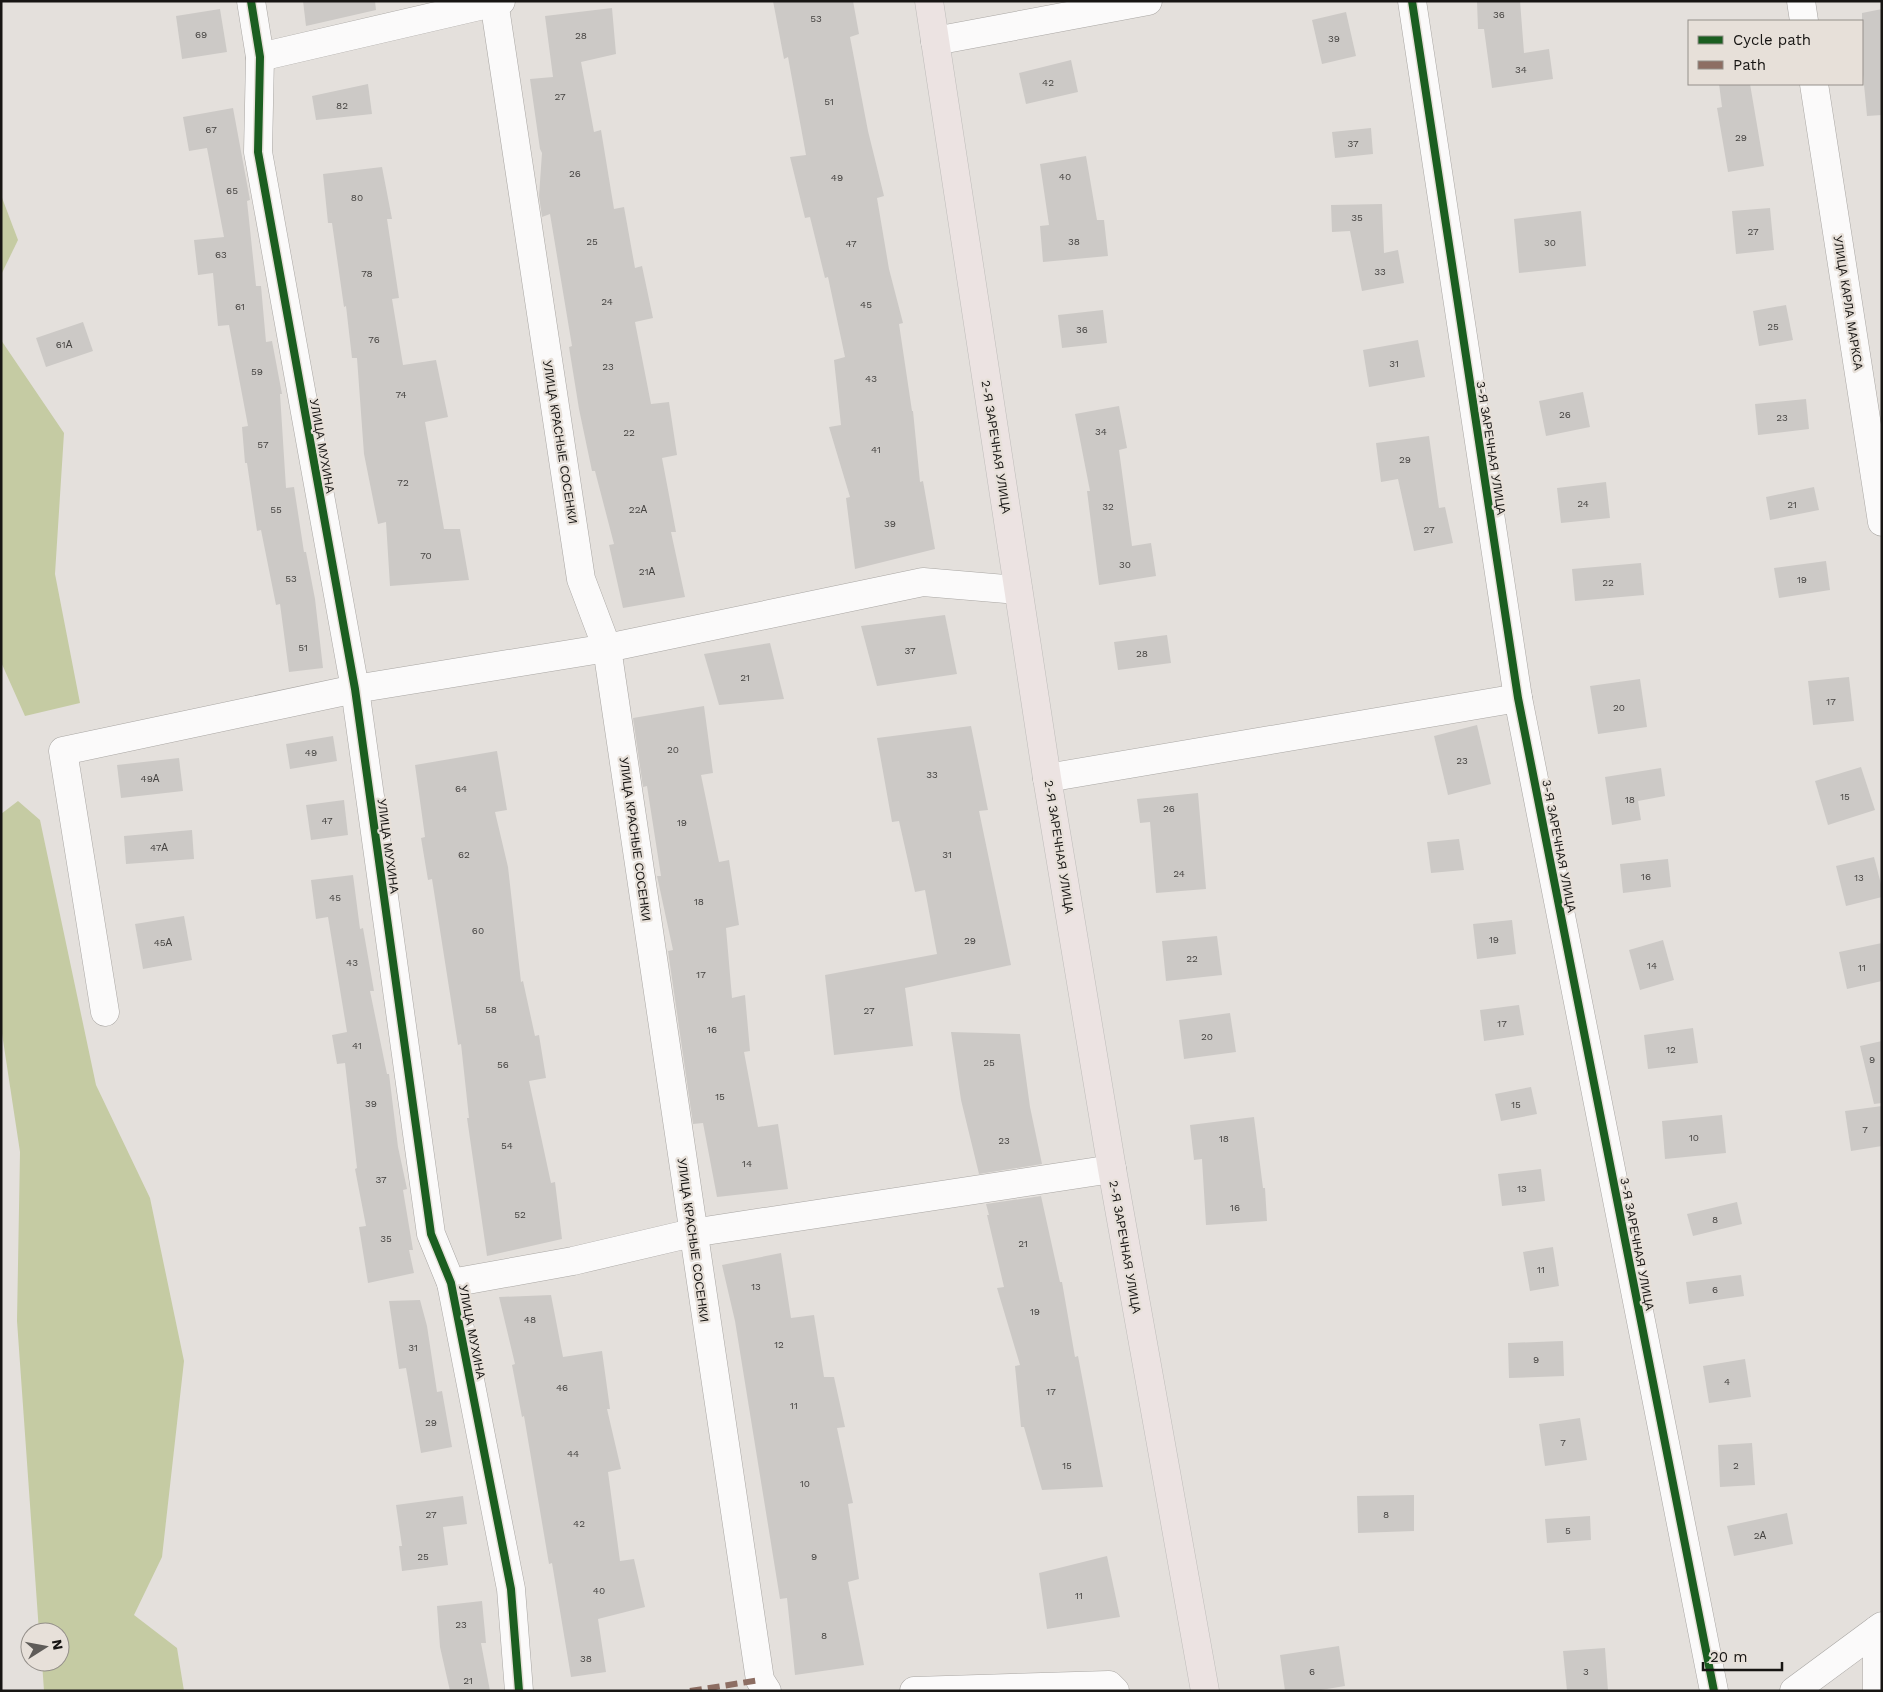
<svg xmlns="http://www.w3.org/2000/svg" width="1883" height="1692" font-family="'Work Sans',sans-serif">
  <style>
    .forest { fill: #c5cba3 }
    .building { fill: #ccc9c6 }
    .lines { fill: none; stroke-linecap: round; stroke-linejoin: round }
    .minor-casing { stroke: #a9a6a3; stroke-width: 29 }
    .major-casing { stroke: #bebcba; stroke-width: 29 }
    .minor { stroke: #fbfafa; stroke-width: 28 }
    .major { stroke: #ece3e2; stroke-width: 28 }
    .quiet { stroke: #8d6e63; stroke-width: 6; stroke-dasharray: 12 6; stroke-linecap: butt }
    .cycleway-casing { stroke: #e7e0d9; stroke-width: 11 }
    .cycleway { stroke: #1b5e20; stroke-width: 8 }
    .labels { text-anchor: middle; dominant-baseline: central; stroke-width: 4.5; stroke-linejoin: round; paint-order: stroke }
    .number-label { font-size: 10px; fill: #454341 }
    .street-label { font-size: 12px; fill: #171513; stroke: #e7e0d9 }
  </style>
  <rect width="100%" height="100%" fill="#e4e0dc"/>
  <g class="forest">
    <polygon points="1,195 18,240 1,275"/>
    <polygon points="1,340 64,433 55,574 80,703 25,716 1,662"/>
    <polygon points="18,801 40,820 96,1085 150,1198 184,1361 162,1557 134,1615 177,1648 184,1691 44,1691 42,1662 60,1662 60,1632 39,1632 17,1321 20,1152 1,1027 1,814"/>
  </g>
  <g class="building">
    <polygon points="303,1 375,1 376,10 306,26"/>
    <polygon points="773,1 853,1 859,34 850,37 868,131 884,196 877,198 889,269 903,323 899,324 912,411 913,411 920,482 923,481 935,549 855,569 846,498 850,497 829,427 841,425 834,360 845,357 828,277 825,278 810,217 805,218 790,157 806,155 788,57 784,59"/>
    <polygon points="1477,1 1520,1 1524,53 1549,49 1553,79 1492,88 1484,29 1478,29"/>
    <polygon points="612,8 616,54 581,62 594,132 601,130 614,209 624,207 635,268 642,266 653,318 635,322 651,404 669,402 677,455 662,458 676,532 671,532 685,597 623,608 609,545 614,544 595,471 592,471 579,409 569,347 572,346 550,214 542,217 539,196 542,153 540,149 530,79 553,77 545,16"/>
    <polygon points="220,9 227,52 182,59 176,16"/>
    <polygon points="1882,9 1882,115 1867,116 1862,64 1862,13"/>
    <polygon points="1346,12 1356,56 1322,64 1312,20"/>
    <polygon points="1071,60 1078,92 1026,104 1019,73"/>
    <polygon points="368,84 372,114 316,120 312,96"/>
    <polygon points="1719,84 1750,84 1764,166 1728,172 1717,108 1722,107"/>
    <polygon points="233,108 250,200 247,201 256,286 261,286 266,342 272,341 282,394 280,394 286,488 294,487 304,552 306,552 315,599 323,668 289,672 280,604 276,605 261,530 257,531 247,463 245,463 242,427 248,426 229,325 218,326 213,273 198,275 194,240 224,237 207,148 189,151 183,117"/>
    <polygon points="1371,128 1373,154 1335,158 1332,132"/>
    <polygon points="1086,156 1097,220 1104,220 1108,256 1043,262 1040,226 1049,225 1040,164"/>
    <polygon points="382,167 392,219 387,219 399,298 392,299 403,365 436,360 448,417 425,422 444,529 460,529 469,580 390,586 386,522 378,524 364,454 357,358 352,358 346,306 344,307 332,223 328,223 323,174"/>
    <polygon points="1382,204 1384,253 1398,250 1404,283 1362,291 1350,231 1332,232 1331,205"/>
    <polygon points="1770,208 1774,250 1736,254 1732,211"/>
    <polygon points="1581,211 1586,266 1519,273 1514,219"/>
    <polygon points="1786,305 1793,340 1759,346 1753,311"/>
    <polygon points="1103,310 1107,343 1062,348 1058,315"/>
    <polygon points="83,322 93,351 46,367 36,338"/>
    <polygon points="1418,340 1425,377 1369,387 1363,350"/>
    <polygon points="1583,392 1590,427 1546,436 1539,401"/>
    <polygon points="1806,399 1809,429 1758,435 1755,404"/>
    <polygon points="1119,406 1127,448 1119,450 1132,546 1151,543 1156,576 1099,585 1087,491 1090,491 1075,414"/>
    <polygon points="1429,436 1439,508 1445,507 1453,543 1414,551 1398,479 1381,482 1376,443"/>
    <polygon points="1606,482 1610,518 1561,523 1557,488"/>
    <polygon points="1814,487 1819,510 1770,520 1766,497"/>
    <polygon points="1826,561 1830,590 1779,598 1774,568"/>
    <polygon points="1641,563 1644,595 1575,601 1572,569"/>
    <polygon points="945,615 957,674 877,686 861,626"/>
    <polygon points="1167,635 1171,663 1118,670 1114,642"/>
    <polygon points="770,643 784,699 719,705 704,654"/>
    <polygon points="1849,677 1854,721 1813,725 1808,681"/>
    <polygon points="1640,679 1647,727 1598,734 1590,686"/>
    <polygon points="704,706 713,773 701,775 719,862 729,860 739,925 726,928 732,998 745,995 750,1051 744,1052 758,1127 778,1124 788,1189 717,1197 703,1123 693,1124 668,951 673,950 657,876 661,876 647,786 643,787 633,718"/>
    <polygon points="1477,725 1491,784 1448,795 1434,736"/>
    <polygon points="971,726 988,810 979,811 1011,965 905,988 913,1046 834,1055 825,975 937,954 925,890 915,892 899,821 892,822 877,738"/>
    <polygon points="333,736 337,761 290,769 286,744"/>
    <polygon points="497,751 507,810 495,812 508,867 521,982 523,981 535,1036 539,1035 546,1078 529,1081 551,1183 555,1182 562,1239 487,1256 467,1118 469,1118 461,1044 458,1045 432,879 428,880 421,838 425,837 415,765"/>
    <polygon points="179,758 183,791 121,798 117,765"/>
    <polygon points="1861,767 1875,810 1828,825 1815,781"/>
    <polygon points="1661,768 1665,796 1638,801 1641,820 1612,825 1605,777"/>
    <polygon points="1198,793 1206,889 1156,893 1150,822 1140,823 1137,799"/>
    <polygon points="344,800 348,835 311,840 306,805"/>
    <polygon points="192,830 194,859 126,864 124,836"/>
    <polygon points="1459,839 1464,870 1431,873 1427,842"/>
    <polygon points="1874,857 1882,888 1882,897 1846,906 1836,866"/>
    <polygon points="1668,859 1671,887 1623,893 1620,864"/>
    <polygon points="353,875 360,929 363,928 374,991 370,991 387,1074 389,1074 398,1147 407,1189 403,1190 413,1250 409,1250 414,1273 368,1283 359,1227 366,1226 355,1169 357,1168 345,1063 337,1064 332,1035 347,1032 328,917 316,919 311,880"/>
    <polygon points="184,916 192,960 143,969 135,924"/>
    <polygon points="1512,920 1516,954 1477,959 1473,924"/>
    <polygon points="1217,936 1222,975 1166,981 1162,941"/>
    <polygon points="1663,940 1674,980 1640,990 1629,950"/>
    <polygon points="1882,943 1882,981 1847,989 1839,952"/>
    <polygon points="1519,1005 1524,1035 1484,1041 1480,1010"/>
    <polygon points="1230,1013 1236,1052 1184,1059 1179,1020"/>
    <polygon points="1693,1028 1698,1063 1648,1069 1644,1035"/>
    <polygon points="951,1032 1020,1034 1030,1107 1042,1164 979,1174 961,1100"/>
    <polygon points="1882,1041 1882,1103 1874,1104 1860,1046"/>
    <polygon points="1531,1087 1537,1114 1501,1121 1495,1094"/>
    <polygon points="1882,1106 1882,1146 1851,1151 1845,1111"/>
    <polygon points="1722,1115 1726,1153 1665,1159 1662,1121"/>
    <polygon points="1254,1117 1263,1188 1265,1188 1267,1221 1206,1225 1202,1159 1194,1160 1190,1125"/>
    <polygon points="1541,1169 1545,1201 1502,1206 1498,1174"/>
    <polygon points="1041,1196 1060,1282 1062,1282 1075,1357 1078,1356 1103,1487 1042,1490 1024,1427 1021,1427 1015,1366 1020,1365 997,1288 1004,1287 987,1215 989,1215 986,1204"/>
    <polygon points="1737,1202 1742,1224 1693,1236 1687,1214"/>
    <polygon points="1553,1247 1559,1286 1530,1291 1523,1252"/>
    <polygon points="781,1253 791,1318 814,1315 824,1377 834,1377 845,1427 837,1428 853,1503 848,1504 859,1579 848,1582 864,1665 795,1675 787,1598 780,1599 735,1321 722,1265"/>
    <polygon points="1741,1275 1744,1296 1689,1304 1686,1282"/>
    <polygon points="551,1295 563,1357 602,1351 610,1409 607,1409 621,1469 608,1472 620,1561 634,1559 645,1607 598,1619 606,1672 571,1677 552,1563 549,1564 524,1416 522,1417 512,1365 515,1364 499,1297"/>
    <polygon points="420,1300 427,1326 437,1392 442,1391 452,1447 421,1453 406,1368 399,1369 389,1301"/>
    <polygon points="1563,1341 1564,1376 1509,1378 1508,1343"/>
    <polygon points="1745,1359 1751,1397 1709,1403 1703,1366"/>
    <polygon points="1580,1418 1587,1460 1545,1466 1539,1424"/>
    <polygon points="1752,1443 1755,1485 1720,1487 1718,1445"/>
    <polygon points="1414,1495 1414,1531 1358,1533 1357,1496"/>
    <polygon points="463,1496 467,1524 443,1527 448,1565 402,1571 399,1546 402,1546 396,1505"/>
    <polygon points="1787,1513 1793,1544 1734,1556 1727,1526"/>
    <polygon points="1590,1516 1591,1540 1547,1543 1545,1519"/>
    <polygon points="1107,1556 1120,1617 1047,1629 1039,1573"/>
    <polygon points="482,1601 486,1643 481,1643 490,1691 450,1691 440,1647 437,1606"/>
    <polygon points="1339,1646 1345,1686 1315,1691 1285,1691 1280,1655"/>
    <polygon points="1605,1648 1608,1691 1567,1691 1563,1651"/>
  </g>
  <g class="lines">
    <defs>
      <g id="minor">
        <polyline points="251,1 260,57 258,152 355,689 431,1234 451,1283 511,1589 519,1691"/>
        <polyline points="494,1 581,579 607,648 760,1680 767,1691"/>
        <polyline points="1412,1 1518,698 1714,1691"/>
        <polyline points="1801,1 1804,21"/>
        <polyline points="935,41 1148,1"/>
        <polyline points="260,57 501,1"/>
        <polyline points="1814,84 1882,522"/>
        <polyline points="1047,778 1518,698"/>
        <polyline points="105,1012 63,751 355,689 607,648 923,582 1018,590"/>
        <polyline points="451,1283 573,1261 692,1233 1112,1169"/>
        <polyline points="914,1691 1109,1685 1115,1691"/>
        <polyline points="1794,1691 1882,1626"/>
        <polyline points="1877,1691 1877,1630"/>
      </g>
      <polyline id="major" points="929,1 1047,778 1112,1169 1205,1691"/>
    </defs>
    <use href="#minor" class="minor-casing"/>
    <use href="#major" class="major-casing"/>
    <use href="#minor" class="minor"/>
    <use href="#major" class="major"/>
    <polyline class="quiet" points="690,1691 760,1680"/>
    <defs>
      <g id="cycleway">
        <polyline points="251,1 260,57 258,152 355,689 431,1234 451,1283 511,1589 519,1691"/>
        <polyline points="1412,1 1518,698 1714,1691"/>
      </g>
    </defs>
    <use href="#cycleway" class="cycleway-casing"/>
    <use href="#cycleway" class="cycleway"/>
  </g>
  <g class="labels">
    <g class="number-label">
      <text x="1499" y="14">36</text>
      <text x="816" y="18">53</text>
      <text x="201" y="34">69</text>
      <text x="581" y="35">28</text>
      <text x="1334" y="38">39</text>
      <text x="1521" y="69">34</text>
      <text x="1048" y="82">42</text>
      <text x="560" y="96">27</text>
      <text x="829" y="101">51</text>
      <text x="342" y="105">82</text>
      <text x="211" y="129">67</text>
      <text x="1741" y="137">29</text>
      <text x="1353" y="143">37</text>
      <text x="575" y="173">26</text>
      <text x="1065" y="176">40</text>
      <text x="837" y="177">49</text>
      <text x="232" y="190">65</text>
      <text x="357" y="197">80</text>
      <text x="1357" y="217">35</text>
      <text x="1753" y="231">27</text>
      <text x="592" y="241">25</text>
      <text x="1074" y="241">38</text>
      <text x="1550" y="242">30</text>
      <text x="851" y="243">47</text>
      <text x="221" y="254">63</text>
      <text x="1380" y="271">33</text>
      <text x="367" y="273">78</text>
      <text x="607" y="301">24</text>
      <text x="866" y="304">45</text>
      <text x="240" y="306">61</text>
      <text x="1773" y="326">25</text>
      <text x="1082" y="329">36</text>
      <text x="374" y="339">76</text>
      <text x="64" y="344">61А</text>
      <text x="1394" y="363">31</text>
      <text x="608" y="366">23</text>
      <text x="257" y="371">59</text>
      <text x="871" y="378">43</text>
      <text x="401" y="394">74</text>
      <text x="1565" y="414">26</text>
      <text x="1782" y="417">23</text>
      <text x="1101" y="431">34</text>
      <text x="629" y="432">22</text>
      <text x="263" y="444">57</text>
      <text x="876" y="449">41</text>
      <text x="1405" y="459">29</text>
      <text x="403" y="482">72</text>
      <text x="1583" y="503">24</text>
      <text x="1792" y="504">21</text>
      <text x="1108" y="506">32</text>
      <text x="276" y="509">55</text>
      <text x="638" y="509">22А</text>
      <text x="890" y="523">39</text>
      <text x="1429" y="529">27</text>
      <text x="426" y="555">70</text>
      <text x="1125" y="564">30</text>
      <text x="647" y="571">21А</text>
      <text x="291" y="578">53</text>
      <text x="1802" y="579">19</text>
      <text x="1608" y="582">22</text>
      <text x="303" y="647">51</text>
      <text x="910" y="650">37</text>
      <text x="1142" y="653">28</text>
      <text x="745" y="677">21</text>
      <text x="1831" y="701">17</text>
      <text x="1619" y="707">20</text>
      <text x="673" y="749">20</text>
      <text x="311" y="752">49</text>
      <text x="1462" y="760">23</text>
      <text x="932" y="774">33</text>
      <text x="150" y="778">49А</text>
      <text x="461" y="788">64</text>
      <text x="1845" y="796">15</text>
      <text x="1630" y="799">18</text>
      <text x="1169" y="808">26</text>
      <text x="327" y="820">47</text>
      <text x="682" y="822">19</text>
      <text x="159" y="847">47А</text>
      <text x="464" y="854">62</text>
      <text x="947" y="854">31</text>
      <text x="1179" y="873">24</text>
      <text x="1646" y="876">16</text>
      <text x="1859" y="877">13</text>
      <text x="335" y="897">45</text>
      <text x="699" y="901">18</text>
      <text x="478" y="930">60</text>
      <text x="1494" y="939">19</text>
      <text x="970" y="940">29</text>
      <text x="163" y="942">45А</text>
      <text x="1192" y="958">22</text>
      <text x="352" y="962">43</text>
      <text x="1652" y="965">14</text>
      <text x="1862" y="967">11</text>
      <text x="701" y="974">17</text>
      <text x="491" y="1009">58</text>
      <text x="869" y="1010">27</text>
      <text x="1502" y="1023">17</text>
      <text x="712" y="1029">16</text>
      <text x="1207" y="1036">20</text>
      <text x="357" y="1045">41</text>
      <text x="1671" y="1049">12</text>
      <text x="1872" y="1059">9</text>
      <text x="989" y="1062">25</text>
      <text x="503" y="1064">56</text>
      <text x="720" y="1096">15</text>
      <text x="371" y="1103">39</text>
      <text x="1516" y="1104">15</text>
      <text x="1865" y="1129">7</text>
      <text x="1694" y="1137">10</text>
      <text x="1224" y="1138">18</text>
      <text x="1004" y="1140">23</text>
      <text x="507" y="1145">54</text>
      <text x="747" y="1163">14</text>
      <text x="381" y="1179">37</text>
      <text x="1522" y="1188">13</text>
      <text x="1235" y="1207">16</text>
      <text x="520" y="1214">52</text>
      <text x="1715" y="1219">8</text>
      <text x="386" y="1238">35</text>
      <text x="1023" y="1243">21</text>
      <text x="1541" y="1269">11</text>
      <text x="756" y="1286">13</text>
      <text x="1715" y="1289">6</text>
      <text x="1035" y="1311">19</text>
      <text x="530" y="1319">48</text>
      <text x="779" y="1344">12</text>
      <text x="413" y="1347">31</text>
      <text x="1536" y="1359">9</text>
      <text x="1727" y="1381">4</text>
      <text x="562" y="1387">46</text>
      <text x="1051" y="1391">17</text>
      <text x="794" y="1405">11</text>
      <text x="431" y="1422">29</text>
      <text x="1563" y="1442">7</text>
      <text x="573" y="1453">44</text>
      <text x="1067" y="1465">15</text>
      <text x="1736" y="1465">2</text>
      <text x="805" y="1483">10</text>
      <text x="431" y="1514">27</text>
      <text x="1386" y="1514">8</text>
      <text x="579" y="1523">42</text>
      <text x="1568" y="1530">5</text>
      <text x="1760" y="1535">2А</text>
      <text x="423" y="1556">25</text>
      <text x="814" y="1556">9</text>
      <text x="599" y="1590">40</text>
      <text x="1079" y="1595">11</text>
      <text x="461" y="1624">23</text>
      <text x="824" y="1635">8</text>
      <text x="586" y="1658">38</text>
      <text x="1312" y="1671">6</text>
      <text x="1586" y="1671">3</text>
      <text x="468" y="1680">21</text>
    </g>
    <g class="street-label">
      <text transform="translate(1848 303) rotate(81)">УЛИЦА КАРЛА МАРКСА</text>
      <text transform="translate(560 442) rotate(81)">УЛИЦА КРАСНЫЕ СОСЕНКИ</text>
      <text transform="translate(322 446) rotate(80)">УЛИЦА МУХИНА</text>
      <text transform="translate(996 447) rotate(81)">2-Я ЗАРЕЧНАЯ УЛИЦА</text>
      <text transform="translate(1491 448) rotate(81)">3-Я ЗАРЕЧНАЯ УЛИЦА</text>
      <text transform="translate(635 839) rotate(82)">УЛИЦА КРАСНЫЕ СОСЕНКИ</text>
      <text transform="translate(388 846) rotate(82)">УЛИЦА МУХИНА</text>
      <text transform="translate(1559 846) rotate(79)">3-Я ЗАРЕЧНАЯ УЛИЦА</text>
      <text transform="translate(1059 847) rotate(81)">2-Я ЗАРЕЧНАЯ УЛИЦА</text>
      <text transform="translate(693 1240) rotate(82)">УЛИЦА КРАСНЫЕ СОСЕНКИ</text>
      <text transform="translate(1637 1244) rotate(79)">3-Я ЗАРЕЧНАЯ УЛИЦА</text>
      <text transform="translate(1125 1247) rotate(80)">2-Я ЗАРЕЧНАЯ УЛИЦА</text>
      <text transform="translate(472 1332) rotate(79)">УЛИЦА МУХИНА</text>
    </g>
  </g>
  <rect width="1883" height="1692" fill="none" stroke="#171513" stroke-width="5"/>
  <rect x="1688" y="20" width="175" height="65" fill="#e7e0d9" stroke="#948f8a"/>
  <rect x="1698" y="36" width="25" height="8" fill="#1b5e20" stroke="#948f8a"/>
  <text x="1733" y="45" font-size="15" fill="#171513">Cycle path</text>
  <rect x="1698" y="61" width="25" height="8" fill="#8d6e63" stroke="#948f8a"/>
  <text x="1733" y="70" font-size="15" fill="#171513">Path</text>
  <g transform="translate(45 1647) rotate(79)"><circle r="24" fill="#e7e0d9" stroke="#948f8a"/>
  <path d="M0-4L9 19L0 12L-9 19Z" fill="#5f5c59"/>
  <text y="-8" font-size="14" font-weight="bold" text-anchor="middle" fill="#171513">N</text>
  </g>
  <path d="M1703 1662v8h79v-8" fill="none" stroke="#171513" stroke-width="2.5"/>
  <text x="1710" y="1662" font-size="15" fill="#171513" stroke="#e7e0d9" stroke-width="4" paint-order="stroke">20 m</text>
</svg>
